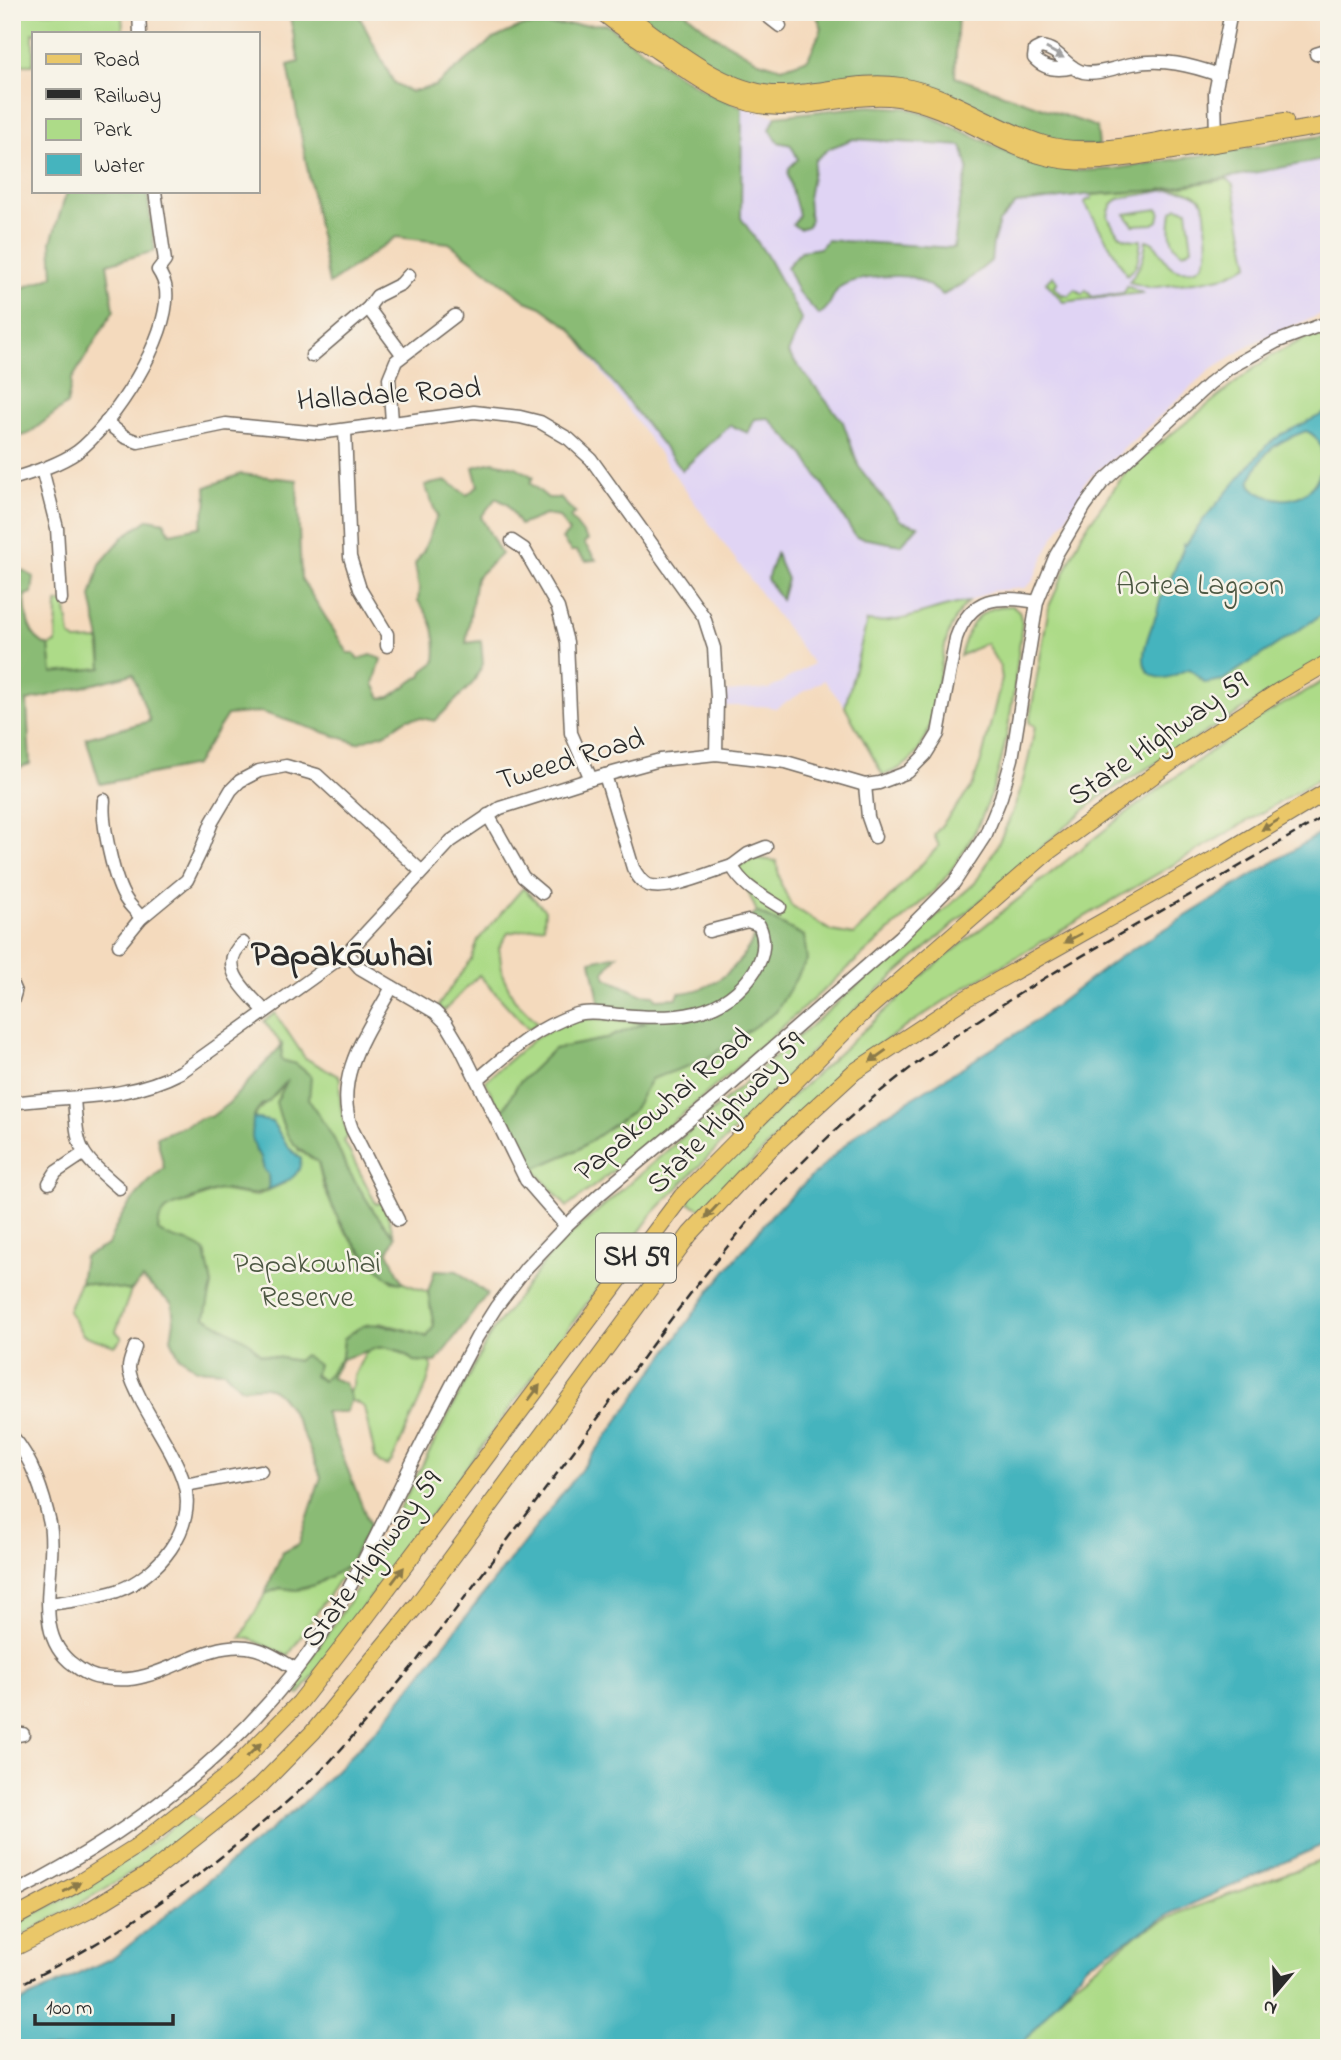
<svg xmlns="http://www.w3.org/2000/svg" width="1341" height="2060" font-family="'Indie Flower',sans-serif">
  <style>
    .built { fill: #e0d4f4 }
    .green { fill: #addb88; stroke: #6c835a; stroke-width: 2 }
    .forest { fill: #8abb74; stroke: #5a7350; stroke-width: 2 }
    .water { fill: #45b4be; stroke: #387074; stroke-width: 2; fill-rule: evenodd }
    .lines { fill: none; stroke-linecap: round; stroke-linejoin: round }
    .minor-casing { stroke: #71685e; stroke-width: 15 }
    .major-casing { stroke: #71685e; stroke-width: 18 }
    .minor { stroke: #fff; stroke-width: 12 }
    .major { stroke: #eac769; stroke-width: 16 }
    .rail { stroke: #2b2b2b; stroke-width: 2.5; stroke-dasharray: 10 5; stroke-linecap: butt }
    .oneway { fill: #a0a0a0 }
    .oneway2 { fill: #8a794a }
    .labels { text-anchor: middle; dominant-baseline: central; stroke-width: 5; stroke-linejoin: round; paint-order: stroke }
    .shield { fill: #f7f3e8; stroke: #686764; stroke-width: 2 }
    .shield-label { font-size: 28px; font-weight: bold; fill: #2b2b2b }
    .street-label { font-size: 30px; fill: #2b2b2b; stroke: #f7f3e8 }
    .park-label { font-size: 30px; fill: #4c5742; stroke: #f7f3e8 }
    .district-label { font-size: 37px; font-weight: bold; fill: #2b2b2b; stroke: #f7f3e8 }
  </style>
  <rect width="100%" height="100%" fill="#f7f3e8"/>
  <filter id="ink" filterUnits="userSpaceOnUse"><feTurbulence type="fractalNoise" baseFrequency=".0143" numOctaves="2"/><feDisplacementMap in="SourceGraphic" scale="14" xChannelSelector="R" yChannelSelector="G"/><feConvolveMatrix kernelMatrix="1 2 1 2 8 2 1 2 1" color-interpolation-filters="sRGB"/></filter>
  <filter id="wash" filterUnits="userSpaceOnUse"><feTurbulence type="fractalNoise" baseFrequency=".00686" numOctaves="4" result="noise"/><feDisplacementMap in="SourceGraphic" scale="28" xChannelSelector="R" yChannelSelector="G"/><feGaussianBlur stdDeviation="1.57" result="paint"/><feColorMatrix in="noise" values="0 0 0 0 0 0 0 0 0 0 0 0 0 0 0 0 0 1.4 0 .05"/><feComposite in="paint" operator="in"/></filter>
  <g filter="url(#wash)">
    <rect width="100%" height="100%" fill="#f4dabd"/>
    <polygon class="built" points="869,106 906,108 930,116 1036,165 1077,171 1114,169 1329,135 1329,311 1257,341 1211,369 1105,466 1100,468 1083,484 1083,491 1051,542 1032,582 1025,588 991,591 968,602 954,604 883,623 867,621 845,707 824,680 776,708 763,706 724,706 724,692 769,689 813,664 724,544 570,328 742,107 776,116"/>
    <g class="green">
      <polygon points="12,12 122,12 123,33 33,33 33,65 23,65 12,55"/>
      <path d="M1227,179L1233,185L1249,265L1226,276L1201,281L1150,288L1129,282C1140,266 1144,262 1146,240C1163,243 1161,268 1180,270C1212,274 1209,247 1206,225C1205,217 1206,206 1201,199C1197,195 1192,193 1187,191C1173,187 1153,193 1139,195C1123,197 1111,197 1108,216C1115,233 1121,241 1141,240C1139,254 1139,267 1127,275L1084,202L1092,198V195L1159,190Z"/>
      <path d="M1177,207L1187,210L1192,248L1183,253C1167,244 1170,227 1172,211Z"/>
      <polygon points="1158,209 1160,211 1158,221 1153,224 1133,225 1125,214"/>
      <polygon points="1053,276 1058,282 1054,286 1063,296 1065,294 1068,296 1076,289 1082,294 1086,290 1092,297 1124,293 1127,286 1142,293 1063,302 1046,282"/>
      <path d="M1329,329V657L1097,799L838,1025L654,1212L299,1695L289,1688L333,1626L363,1579L491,1333L555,1248L975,883C1009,832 1025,786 1035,726L1029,723L1049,606L1083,532L1129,468L1249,372L1271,356L1321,330Z"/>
      <polygon points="65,602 70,636 76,641 99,640 102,668 52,674 49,646 56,643 57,603"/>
      <path d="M968,602C920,647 959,755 883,775L845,707L867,621C901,626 934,606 968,602Z"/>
      <path d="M1013,606L1019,611L1022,623C1010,722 1005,811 935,890C814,998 696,1109 567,1207L533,1169L577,1150L632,1112L651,1079L703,1061L804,936L757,912L737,867L755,858L776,861L781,884L791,905L831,931L854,935L939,846L934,835L972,787L982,758L1002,678L1000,667L986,643L960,656C968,627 978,604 1013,606Z"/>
      <polygon points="1329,678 1329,773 967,986 847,1066 704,1210 684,1201 783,1105 928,971 1121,817 1248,724"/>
      <polygon points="523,888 545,910 544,926 508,933 499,948 503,976 514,999 538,1023 528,1029 479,975 444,1011 438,1006 472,958 478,940"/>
      <path d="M275,1013L305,1058L340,1077C339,1097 340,1115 348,1134L344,1141L376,1204L383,1202L395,1237L375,1213L346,1167L334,1139L308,1100L296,1064L281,1060L282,1045L264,1021Z"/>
      <polygon points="577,1017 645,1023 605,1039 554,1049 518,1084 501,1114 485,1081 535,1038"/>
      <path d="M291,1076L298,1150L318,1162L324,1188L340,1224L360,1251L393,1282L403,1283L428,1292L434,1326L427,1337C412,1330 397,1328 381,1323L344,1339L342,1357L323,1381L298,1361L260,1354L249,1342L204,1317L212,1285L205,1251L187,1241L171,1240L158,1231L159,1218L167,1207L189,1202L218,1190L256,1196L285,1183L301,1159L289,1148L272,1122L253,1118C263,1103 278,1091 291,1076Z"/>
      <polygon points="80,1282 131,1291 116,1331 122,1338 115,1346 83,1335 68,1311"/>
      <polygon points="391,1347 414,1361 429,1362 432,1365 427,1384 392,1461 387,1466 379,1463 375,1457 364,1407 358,1403 348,1400 347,1396 353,1385 354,1376 365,1353 376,1348"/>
      <polygon points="348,1566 288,1656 250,1639 241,1638 265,1594 280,1588 297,1590 315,1585"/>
      <path d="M189,1814L203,1824C141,1868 80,1906 12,1940V1925L81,1891L144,1848Z"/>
      <polygon points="1329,1858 1329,2048 1019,2048 1049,2009 1077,1981 1139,1933 1182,1912"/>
    </g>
    <g class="forest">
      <polygon points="289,12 357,12 394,83 411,92 435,86 493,39 522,26 606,24 678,75 715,96 742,107 741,218 767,256 802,320 788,353 843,422 859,467 901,521 918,526 901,545 856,537 804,455 768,418 755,419 748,433 730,425 682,470 570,328 541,307 526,301 449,243 396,237 329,284 288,65 299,62"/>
      <polygon points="630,12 685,12 713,35 759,61 782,68 808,59 822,28 815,12 958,12 955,77 1097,127 1099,146 1060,144 954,100 783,91 741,84"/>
      <path d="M869,106L906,108L930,116L1036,165L1077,171L1114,169L1329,135V159L1159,190L1085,195L1016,204L999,222L993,243L991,261L963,284L943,295C934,289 924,281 914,278C900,274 848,277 838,289C829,299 834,304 819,315L798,292L787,267L801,251L820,248L827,240L954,248L959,207L968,168L962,146L853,139L830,148L815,160L808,198L810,221L808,226L800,229L793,225L799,215L788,175L789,168L798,159L791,145L778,142L770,129L776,116Z"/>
      <polygon points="67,191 147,191 155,251 107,264 114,310 72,379 67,404 28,434 12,439 12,290 23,288 53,276 51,242"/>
      <path d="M493,462L516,467L533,477L530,483L548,498H560L575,513L570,517L588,540L584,543L596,560L586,561L576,551H571L562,539L569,532L559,517L545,515L520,525L507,504L496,498L481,517L501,554L476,578L466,643L481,641L483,664L473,683L435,721L421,718L407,719L386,733L357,743L261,712L227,715L195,765L100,784L86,738L150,721L133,674L27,701L30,764L12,770V572L22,570L34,577L32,593L25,595C26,616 27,638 49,646L52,673L102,668L101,645L91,597L100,564L124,536L149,519L164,522L170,533L200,527L207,502L206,487L241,474L297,480L301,578L348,653H354L358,659L371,655L381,659L374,684L381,698L390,697L417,678L421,677L423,671L435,662C438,637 433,620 418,601L419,588L415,564L424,550L437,516L425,485L447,481L467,495L478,486L473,467Z"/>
      <polygon points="776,554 787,579 781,600 767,579"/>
      <path d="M757,912L804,936L807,960L776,1012L703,1061L651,1079L632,1112L577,1150L533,1169L501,1114L518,1084L554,1049L605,1039L645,1023L601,1011L591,961L617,955L604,972L606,978L640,994L654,995L656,999L677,998L679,993C714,991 741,967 755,935L739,927Z"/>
      <path d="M282,1045L281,1060L296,1064L311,1076L309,1100L334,1139L346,1167L375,1213L395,1237L388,1252L403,1283C391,1282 385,1275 376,1266C345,1238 327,1203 318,1162C288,1144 285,1136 276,1102L288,1080L268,1102L261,1105L253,1118L256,1151L261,1157L264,1170L268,1174L269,1189C249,1199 241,1191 221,1190C215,1190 168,1207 165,1211C159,1217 159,1222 158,1231C175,1243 189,1238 205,1251L212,1285L205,1317L249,1342L260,1354L297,1361L304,1355L318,1365L314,1376L323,1381L342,1357L344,1339C368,1318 372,1324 400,1329C410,1331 418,1333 427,1337L434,1326L428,1292L435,1270L457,1271L487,1294L436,1362L414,1361L400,1351L385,1347L376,1348L342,1359L331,1378L345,1383L351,1399L346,1412H325L370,1526L348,1566L315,1585L297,1590L280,1588L265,1594L282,1553L299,1544L321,1477C312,1456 290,1394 269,1388C261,1385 249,1388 241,1388L224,1371L196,1369L179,1356L171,1339L174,1321L172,1304L142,1279L131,1291L80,1282L84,1257L108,1245C120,1212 138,1190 164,1168L157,1137L207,1116L211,1117L229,1103Z"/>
    </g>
    <g class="water">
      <path d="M1329,411V610L1223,680L1205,683L1190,669C1180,671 1173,678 1164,678C1128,676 1150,631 1157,613C1158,608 1159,602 1161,597L1164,595L1183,549V544L1186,545L1203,520L1266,446L1282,434ZM1306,431C1336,442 1323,503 1281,499C1270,498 1258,494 1251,486L1250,480C1265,449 1274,443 1306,431Z"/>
      <polygon points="1329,828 1329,1842 1174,1912 1086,1965 1019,2048 12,2048 12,2006 116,1956 302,1804 380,1726 602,1443 711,1289 773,1213 861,1130 1027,1027 1118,958"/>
      <path d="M253,1118L272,1122L289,1148L301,1159C301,1178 284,1183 269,1189L268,1174L264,1170L261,1157L256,1151L252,1137Z"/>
    </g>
  </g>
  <g filter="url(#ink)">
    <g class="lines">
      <defs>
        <g id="minor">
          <polyline points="139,12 140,33"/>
          <polyline points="762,12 780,26"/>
          <polyline points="1316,54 1329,50"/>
          <path d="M1073,67C1058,71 1044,69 1034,58L1035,50L1041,47C1060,49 1066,68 1083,72C1098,75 1117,67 1132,64C1163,58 1190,65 1219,75"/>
          <polyline points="1216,140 1215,93 1231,12"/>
          <polyline points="368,308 402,354"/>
          <polyline points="312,356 368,308 377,296 401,284 409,275"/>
          <polyline points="106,422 125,437 138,442 226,424 319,433 474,412 520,417 540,422 569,439 591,459 704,617 714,648 717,698 716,754"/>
          <polyline points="392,422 389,378 396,361 455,316"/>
          <polyline points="345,430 350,557 360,589 387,634 387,646"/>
          <polyline points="42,469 57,528 61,599"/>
          <path d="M12,479C34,472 58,465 77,452C113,425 171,336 166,290C165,283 162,276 158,270L165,261L155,191"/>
          <polyline points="512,541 524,549 558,608 567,642 571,733 591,779"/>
          <path d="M605,775L633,868C637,875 641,882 648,885C667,892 712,872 732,866C742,886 761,895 780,907"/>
          <polyline points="865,785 868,817 875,837"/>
          <path d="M104,800C101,822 114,883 127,901C131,907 137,912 141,918"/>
          <polyline points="488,815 523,877 542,893"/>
          <polyline points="732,866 748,854 766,847"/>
          <path d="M243,943C215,966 248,993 265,1011"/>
          <polyline points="119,945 141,918 187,880 200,853 212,822 231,790 240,781 259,771 286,766 317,775 421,871"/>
          <polyline points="347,953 360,968 435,1012 446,1023 461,1048 526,1180 566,1226"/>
          <polyline points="12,985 15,992 12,1002"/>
          <path d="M392,987C368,1031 332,1077 352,1129L398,1220"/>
          <path d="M477,1080C510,1052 532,1030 574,1015C588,1010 606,1014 621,1015C672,1020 724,1019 755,970C764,956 766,940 759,925L748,921L709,931"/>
          <path d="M74,1098C78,1153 78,1152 119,1188"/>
          <path d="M12,1103C72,1095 125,1101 181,1072L347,953L451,841L500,808L591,779L660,760L716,754L786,762L865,785L879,783L908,772L925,755L938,734L956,638C971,596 998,595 1037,602"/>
          <polyline points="49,1183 56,1172 83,1154"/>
          <path d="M12,1436C32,1458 44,1495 50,1524C58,1570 29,1633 74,1665C83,1672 92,1678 103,1678C117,1680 132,1680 145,1676C180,1667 209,1643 247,1647C265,1649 281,1661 296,1669"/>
          <polyline points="185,1485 261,1471"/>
          <path d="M49,1604C72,1601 95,1598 117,1591C157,1577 198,1528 184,1483C176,1456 153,1424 140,1398C136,1389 129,1377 129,1368C129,1361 133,1354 135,1347"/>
          <polyline points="12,1736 23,1734"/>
          <path d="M12,1894C135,1831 249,1746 325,1629C355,1582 379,1530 404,1479C428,1431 452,1384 477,1337L496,1307L526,1268L566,1226L599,1195L718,1096L900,937L954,883L986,834L1001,797L1012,759L1037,602L1056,555L1085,506L1102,483L1209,384L1229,368L1276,342L1329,322"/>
        </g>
        <g id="major">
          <path d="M602,12C619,27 640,39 659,52C697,77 734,108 782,107C821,106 859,93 898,98C954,106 1000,149 1056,159C1093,166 1130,157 1166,152C1221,143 1275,134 1329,125"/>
          <path d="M622,12C667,42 723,95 780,94C820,94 861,79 901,86C952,95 994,129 1044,144C1087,156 1132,145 1175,138C1212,132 1248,127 1285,121"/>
          <polyline points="12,1919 77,1884 137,1846 229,1774 300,1702 366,1617 682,1196 862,1014 1048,852 1187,751 1279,691 1329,662"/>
          <polyline points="12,1949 88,1911 153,1871 260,1786 313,1732 417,1605 690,1234 770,1149 854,1072 965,999 1223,854 1329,790"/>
        </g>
      </defs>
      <use href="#minor" class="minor-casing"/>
      <use href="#major" class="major-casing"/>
      <use href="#minor" class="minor"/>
      <use href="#major" class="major"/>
      <path class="rail" d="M12,1988C100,1947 179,1893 253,1831C276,1811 299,1792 321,1771C354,1736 385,1699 416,1662C485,1571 553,1479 621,1387C684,1301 746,1216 823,1142C932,1038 1066,964 1197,891C1241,866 1284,839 1329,814"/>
    </g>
    <defs><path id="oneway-solid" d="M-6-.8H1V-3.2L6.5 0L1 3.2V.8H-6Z" transform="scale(1.75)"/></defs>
    <use class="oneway" href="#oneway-solid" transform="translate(1055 53) rotate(29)"/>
    <g class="oneway2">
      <use href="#oneway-solid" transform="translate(1270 825) rotate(149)"/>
      <use href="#oneway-solid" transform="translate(1073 938) rotate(151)"/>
      <use href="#oneway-solid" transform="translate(878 1056) rotate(145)"/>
      <use href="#oneway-solid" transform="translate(712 1211) rotate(133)"/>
      <use href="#oneway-solid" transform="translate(534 1393) rotate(-53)"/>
      <use href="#oneway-solid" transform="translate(398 1575) rotate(-53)"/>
      <use href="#oneway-solid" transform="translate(254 1750) rotate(-44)"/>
      <use href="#oneway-solid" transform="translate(72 1887) rotate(-30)"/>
    </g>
  </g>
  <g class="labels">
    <rect class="shield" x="596" y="1233.5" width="80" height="49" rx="5"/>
    <g class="shield-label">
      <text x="636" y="1258">SH 59</text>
    </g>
    <g class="street-label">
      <text transform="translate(389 396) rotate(-4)">Halladale Road</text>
      <text transform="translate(1159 740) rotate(-35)">State Highway 59</text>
      <text transform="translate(571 761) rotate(-17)">Tweed Road</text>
      <text transform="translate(664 1106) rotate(-40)">Papakowhai Road</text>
      <text transform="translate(727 1114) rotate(-46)">State Highway 59</text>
      <text transform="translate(373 1560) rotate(-53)">State Highway 59</text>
    </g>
    <g class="park-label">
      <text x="1200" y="587">Aotea Lagoon</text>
      <text x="307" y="1265">Papakowhai<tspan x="307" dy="34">Reserve</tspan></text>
    </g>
    <g class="district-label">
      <text x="342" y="956">Papakōwhai</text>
    </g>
  </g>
  <rect width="1341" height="2060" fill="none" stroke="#f7f3e8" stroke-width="42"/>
  <rect x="32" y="32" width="228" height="161" fill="#f7f3e8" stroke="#a5a39c" stroke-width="2"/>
  <rect x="46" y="54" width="35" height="10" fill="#eac769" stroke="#a5a39c" stroke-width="2"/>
  <text x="94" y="66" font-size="21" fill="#2b2b2b">Road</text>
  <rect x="46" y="89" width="35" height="10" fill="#2b2b2b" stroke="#a5a39c" stroke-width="2"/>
  <text x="94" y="102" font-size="21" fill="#2b2b2b">Railway</text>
  <rect x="46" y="119" width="35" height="21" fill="#addb88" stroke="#a5a39c" stroke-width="2"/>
  <text x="94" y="136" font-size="21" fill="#2b2b2b">Park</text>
  <rect x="46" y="154" width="35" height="21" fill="#45b4be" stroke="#a5a39c" stroke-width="2"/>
  <text x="94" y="172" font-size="21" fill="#2b2b2b">Water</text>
  <g transform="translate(1275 1993) rotate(199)" stroke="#f7f3e8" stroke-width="5" paint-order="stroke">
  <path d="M0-5L12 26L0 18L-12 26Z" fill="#2b2b2b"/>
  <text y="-10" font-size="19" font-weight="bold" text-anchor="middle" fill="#2b2b2b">N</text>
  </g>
  <path d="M35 2014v10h138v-10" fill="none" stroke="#2b2b2b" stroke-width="3.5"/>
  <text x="46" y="2014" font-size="21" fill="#2b2b2b" stroke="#f7f3e8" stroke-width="5" paint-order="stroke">100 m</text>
</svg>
